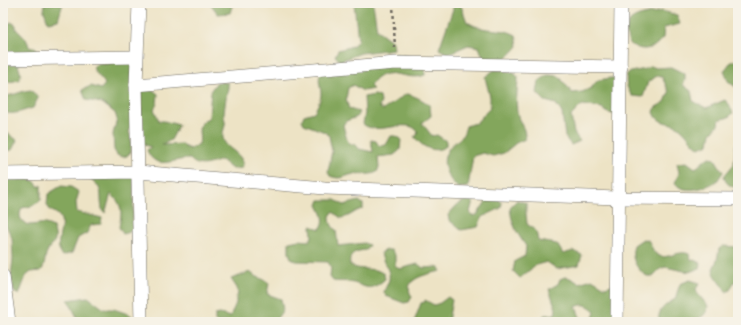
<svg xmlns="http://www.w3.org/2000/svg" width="741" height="325" font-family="'Indie Flower',sans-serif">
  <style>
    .forest { fill: #83a65b; stroke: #576843 }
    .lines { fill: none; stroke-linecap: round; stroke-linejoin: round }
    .street-casing { stroke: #6f6b61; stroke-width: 14 }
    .path { stroke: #6f6b61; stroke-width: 2.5; stroke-dasharray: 3 3; stroke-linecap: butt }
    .street { stroke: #fff; stroke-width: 13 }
  </style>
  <rect width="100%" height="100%" fill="#f7f3e8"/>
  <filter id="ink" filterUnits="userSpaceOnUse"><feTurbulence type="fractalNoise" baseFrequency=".025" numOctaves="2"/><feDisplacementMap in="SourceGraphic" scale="8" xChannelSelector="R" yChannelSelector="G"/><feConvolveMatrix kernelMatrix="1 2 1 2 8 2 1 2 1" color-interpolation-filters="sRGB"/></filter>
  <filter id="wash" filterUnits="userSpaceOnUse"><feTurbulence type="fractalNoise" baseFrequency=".012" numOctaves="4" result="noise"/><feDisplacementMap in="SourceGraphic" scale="16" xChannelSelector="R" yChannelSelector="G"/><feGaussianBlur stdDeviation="0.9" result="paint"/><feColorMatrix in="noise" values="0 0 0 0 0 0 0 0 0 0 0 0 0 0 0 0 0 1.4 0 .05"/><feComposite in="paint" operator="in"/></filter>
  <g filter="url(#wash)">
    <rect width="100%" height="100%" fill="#ede3c5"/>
    <g class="forest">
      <polygon points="45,3 63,3 58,20 48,22 44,11"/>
      <polygon points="210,3 233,3 230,13 218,14"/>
      <polygon points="354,3 373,3 377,30 393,42 394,49 361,53 340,61 335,56 338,50 353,46 358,40"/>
      <path d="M453,3H460L467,22C487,34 500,26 516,35L518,46C507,59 500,65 483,57L479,47L468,45L448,54L439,49L453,9Z"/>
      <path d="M662,11L677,15L680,24L664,28L663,38C653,50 642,53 629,43C618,14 644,16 662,11Z"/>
      <polygon points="11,22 16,25 16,29 26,39 30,48 35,47 38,51 18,65 21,75 19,80 9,82 3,80 3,27"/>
      <path d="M396,54L422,59L425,69V75C406,83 386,61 370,86L373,89L363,91L353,85L348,88L346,99L349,109L359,112L357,117L346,121L343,125L347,140L351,144L356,145L359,149L373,152L371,140L376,141L379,146L386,145L391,136H396L401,139L400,150L394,155L378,157L379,167L377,172C369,176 364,173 355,174C344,175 343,181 330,176L328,172L332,151L329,136L325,132L304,124L302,120L304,115L314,112C317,107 321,100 321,94C321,86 317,81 321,72L376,60Z"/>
      <path d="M122,57L133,65L132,123L129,132L131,137V152L127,156L122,157L117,155L114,150L113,134L117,119L115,113L102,103L86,100L82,90L91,86L101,89L105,84C101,77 95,74 93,67L97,64H108Z"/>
      <polygon points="738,59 738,89 728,81 724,71 730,63"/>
      <path d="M651,66L656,68L671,67L685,74V80L683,85L691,91L693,101L706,108L725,100L729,104L733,113L729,117L719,120L718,125L711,133L709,144L699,148C691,142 687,133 679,127C669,121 658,125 654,112L656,107L665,102L669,92L662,77L657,76L648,82L643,97L632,96C627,89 625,82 627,74C635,69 642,72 651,66Z"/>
      <path d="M494,70C503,70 513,70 518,77C518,90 514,107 519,119C522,128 525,127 525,139L516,143L504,153L493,156L483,153L473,156L468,187L458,188C448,179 439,163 448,150C455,138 462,143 466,126L476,123L490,108V97L485,77Z"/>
      <polygon points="548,75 559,76 572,93 582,92 591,88 598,80 618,77 618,115 608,113 602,108 582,105 571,116 574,133 580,141 571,145 565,137 562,113 556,104 545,101 537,93 539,81"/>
      <path d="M217,82L228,83V88C226,96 225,105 224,113C223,117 226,121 225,125C224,130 222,133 223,138C226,151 246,153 242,168L232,169L221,160C209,164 199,169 190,159C175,158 155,172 147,150L151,147L142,144L141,91L150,88L158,94L157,104L154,109L159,121H164L179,125L171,140L162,145L182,144L185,147L190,149L199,144C201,138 197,129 201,124C203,121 207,119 209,117L211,90Z"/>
      <path d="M31,90L38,98L33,108C24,110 12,117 3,111V96C14,96 20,91 31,90Z"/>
      <path d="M406,94C411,94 426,101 430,106L431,116L422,123L432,136L437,135L446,141V146C434,155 421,146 414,136L416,137L418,132C408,116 378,137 363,124L365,113L364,97L375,95L380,97L381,102L379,107L383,110Z"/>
      <polygon points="3,130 17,140 12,150 5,151 3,149"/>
      <path d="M738,138V189C731,186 725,184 724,176L734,164L735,148Z"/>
      <path d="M711,157L715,159L723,172L717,181C706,188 684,195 675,183L679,173L677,163L687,162L695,168C702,165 704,158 711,157Z"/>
      <path d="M134,174C134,181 133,228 132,230C129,233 127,233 123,234L119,227C122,213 123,204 111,194L105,213L102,209C99,191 105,192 90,178Z"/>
      <path d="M8,178C19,178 34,176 39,187L41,185V200L32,206L22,208C18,216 20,221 28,225C39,225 42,221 53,227C59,244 52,241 47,252C44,258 46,265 41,271L31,272L26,276L19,295L14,292L11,276L13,259L12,238L3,219V187L5,181Z"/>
      <path d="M61,186L71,187L79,192L76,202L77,212L102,218L101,224L91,225L87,233L78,238L72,253L62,256C52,243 68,224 58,215C56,213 52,211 50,210L47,205L48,194Z"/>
      <polygon points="489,197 499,199 502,203 501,208 482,217 478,227 461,230 449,220 448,215 456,206 469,198 473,201 470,212 472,216 477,215"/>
      <path d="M320,200H335L344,205L359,201L363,204V209C355,210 351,217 341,218L333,212L330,216C330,222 331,226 336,230L338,246L364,243L369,245L366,250C357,251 348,252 350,265C360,272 374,266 384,274L385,279C368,294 366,285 349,282C344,281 339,282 333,281L330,277L331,267L328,262L296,261L291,258L289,253V242L299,240L309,241L312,237L311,226L320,229C327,221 322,213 318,205Z"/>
      <path d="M517,200L526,203V214L527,224L536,231L538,241L557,244L563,254L573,251L582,255L579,265L557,269L547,262L536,265L520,278L513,271L515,261L525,256L526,246C517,234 511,222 510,207Z"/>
      <path d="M643,239L648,240C651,244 652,250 656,254C665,262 678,249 689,254L691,259L701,263L700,268L689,272L665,267L660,269L653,276H647C636,269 630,258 634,245Z"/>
      <path d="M723,246L738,247V281L734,282L730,290L726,292C722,282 715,279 713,269L717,260L719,249Z"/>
      <path d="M386,250H391L395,255V265L399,269L418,264L423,268L438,267L441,271C429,274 400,278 412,297L409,302L404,303L386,296L384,292C385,288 388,284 389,280C391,269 382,263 381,253Z"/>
      <path d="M250,272C256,278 263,278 269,283L267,294L281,299L283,310L274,322H215V315L220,314L230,317L236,303V298L238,294L237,288L231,279Z"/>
      <path d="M565,277L570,278L579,283L592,279L605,287L615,284L621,322H592L595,311C588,306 585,302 576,307L582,322H546L543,320L544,315L555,314L556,309L549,289L558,284L560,279Z"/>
      <path d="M690,280L700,283L696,289L698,294L708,306C707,325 674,322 659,322C657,309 666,305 675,299L680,284Z"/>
      <polygon points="88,297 104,309 114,309 131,315 132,322 75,322 78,319 68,300"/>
      <polygon points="448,297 452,300 448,322 414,322 421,303 425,302 425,300 434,305 440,303"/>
    </g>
  </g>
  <g filter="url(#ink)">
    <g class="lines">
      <defs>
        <g id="street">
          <polyline points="139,3 136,85 141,322"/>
          <polyline points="3,59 136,57"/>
          <polyline points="136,85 396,63 621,67"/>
          <polyline points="3,174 138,172 325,188 618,198 738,199"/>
          <polyline points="3,276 9,322"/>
          <polyline points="617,322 621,3"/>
        </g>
      </defs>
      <use href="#street" class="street-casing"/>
      <polyline class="path" points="393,3 395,50"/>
      <use href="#street" class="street"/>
    </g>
  </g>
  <rect width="741" height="325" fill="none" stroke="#f7f3e8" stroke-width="16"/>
</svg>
